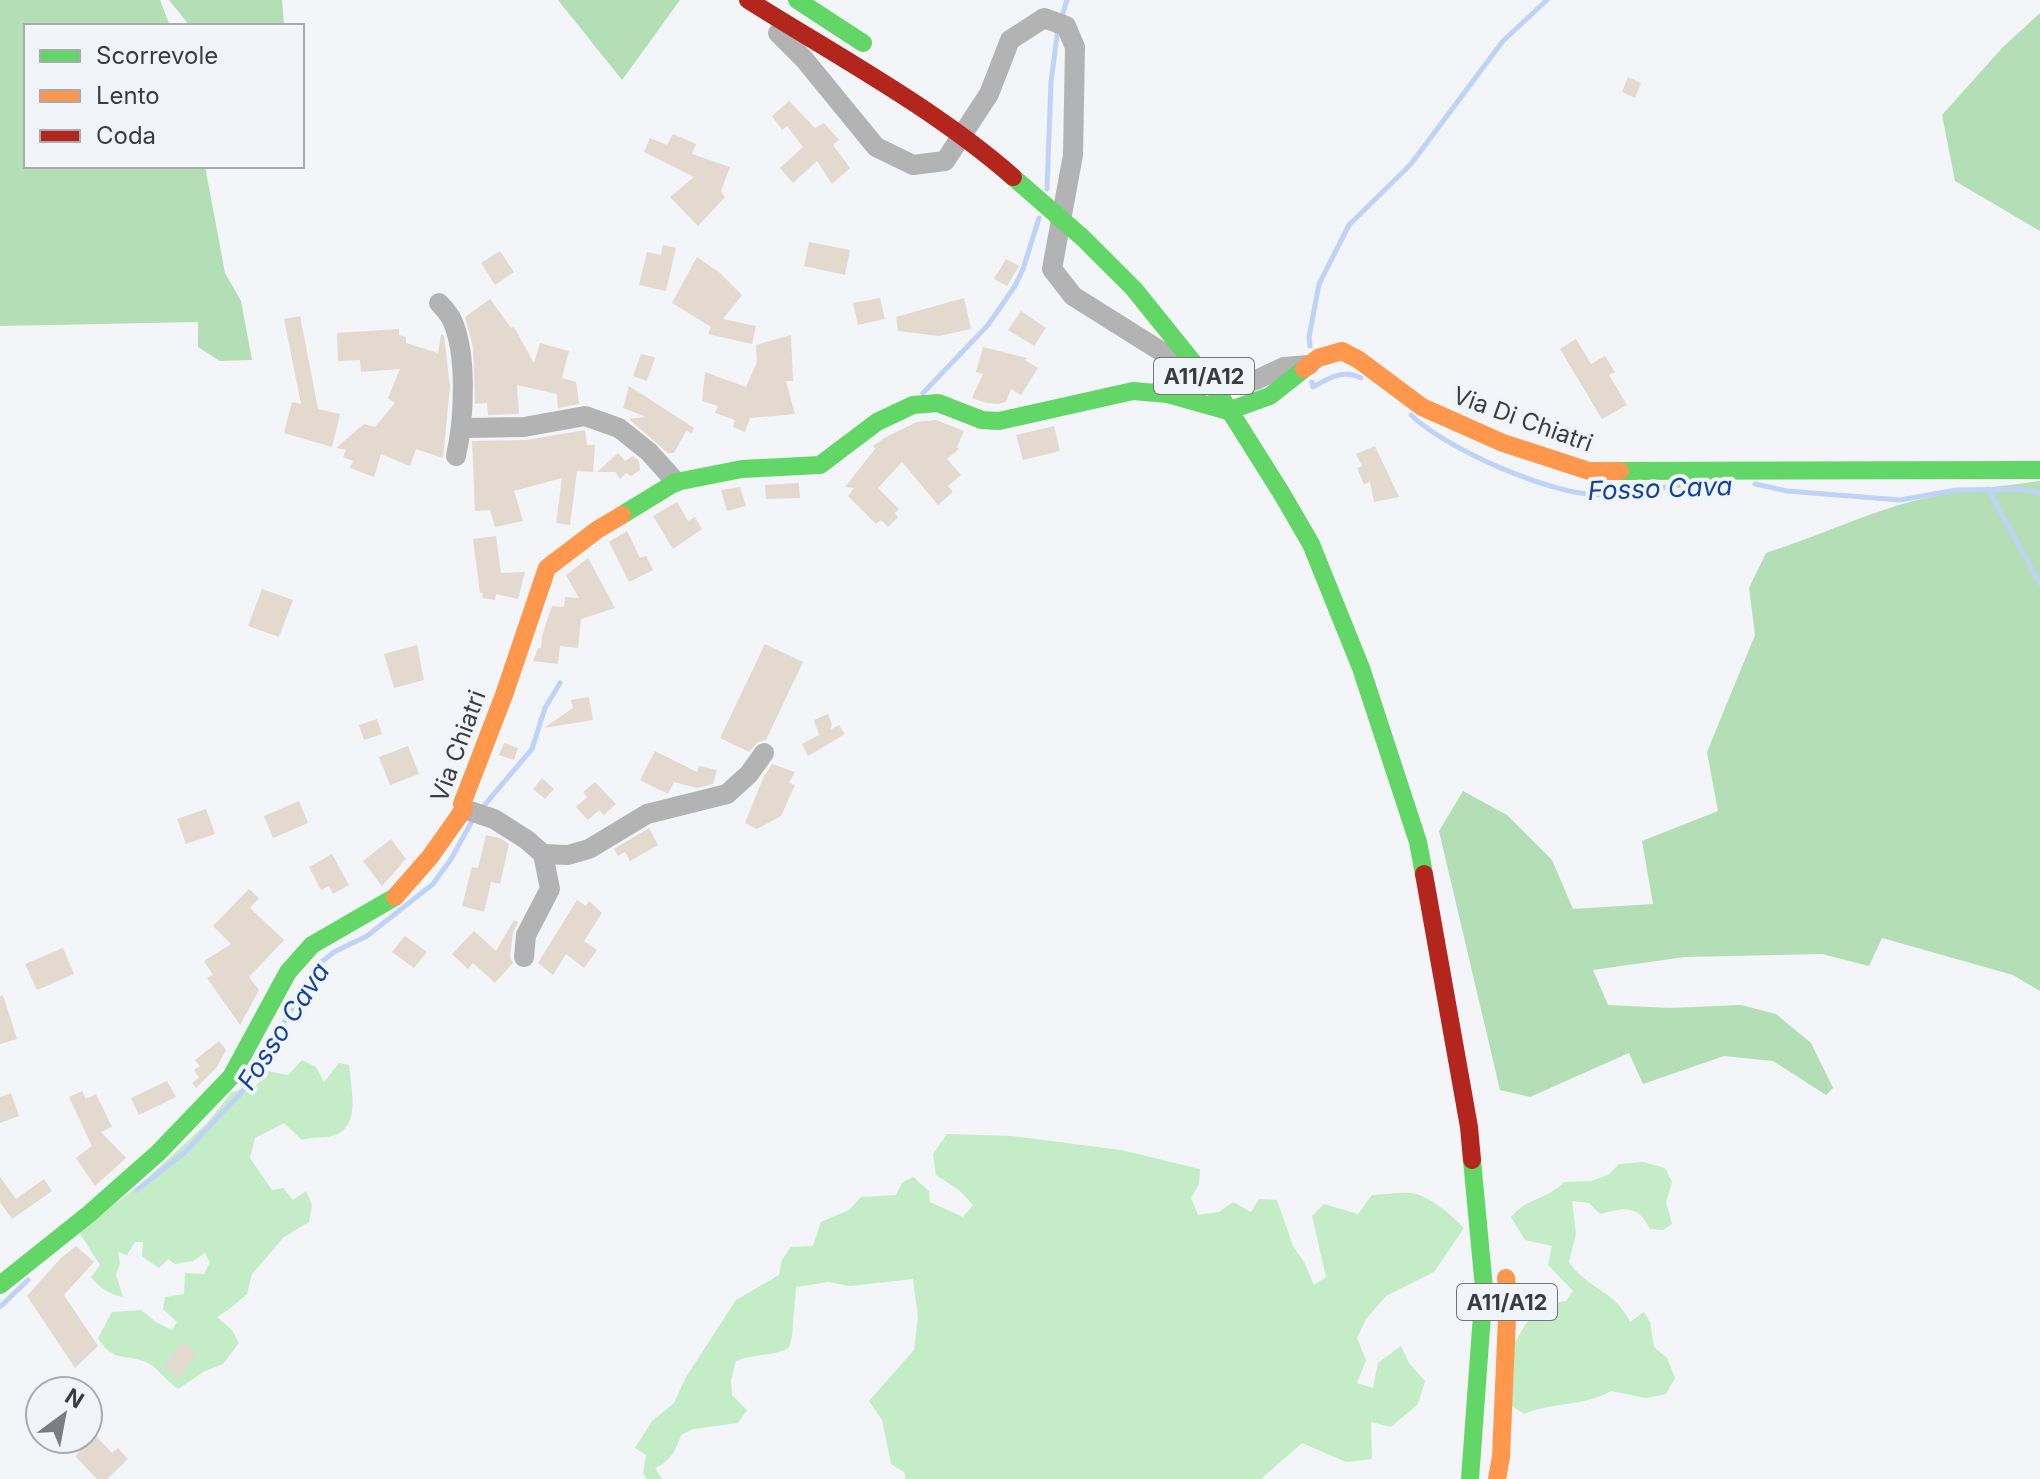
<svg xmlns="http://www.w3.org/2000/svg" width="2040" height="1479" viewBox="0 0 2040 1479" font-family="Inter,sans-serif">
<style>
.green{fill:#c4ecc6}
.forest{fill:#b4deb6}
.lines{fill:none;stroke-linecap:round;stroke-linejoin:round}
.stream{stroke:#bed3f7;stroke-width:5}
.building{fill:#e4d9cf}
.street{stroke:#b2b3b2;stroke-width:20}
.fast{stroke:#63d668;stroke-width:18}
.slow{stroke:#ff974d;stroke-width:18}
.jam{stroke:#b3261e;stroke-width:18}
.labels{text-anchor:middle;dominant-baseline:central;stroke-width:8;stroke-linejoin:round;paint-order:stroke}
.shield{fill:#f1f5fa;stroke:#727477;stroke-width:2}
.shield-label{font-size:22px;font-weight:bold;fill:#3c3d3f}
.street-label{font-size:24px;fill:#3c3d3f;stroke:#f1f5fa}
.water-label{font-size:26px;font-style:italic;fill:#13439f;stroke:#f1f5fa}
</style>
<rect width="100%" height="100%" fill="#f3f5f8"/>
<g class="green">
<path d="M302,1060l14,7 8,15 15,-19 10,2c2,25 14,67 -22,72 -9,1 -15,0 -25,3l-18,-17 -29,15 -5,20 22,32 11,-2 10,12 13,-9 6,14 -3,17 -25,15 -32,37 -5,20 -19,16 -11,7 15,13 7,13 -16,21 -18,7 -27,18c-11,-7 -21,-22 -30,-26 -23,-10 -35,0 -50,-25l14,-26 29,-2 15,12 16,8 5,-8 -14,-13 2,-12 19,-3 1,-21 19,1 6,-12 -5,-9 -12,8 -18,3 -7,-5 -9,9 -17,-12 1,-14h-8l-8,13 -9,-3 2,11 -4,12 7,22c-15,-3 -23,-9 -32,-20l9,-12 -21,-33 63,-49 65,-60 24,-30 10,-4 11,1 9,-10 1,-10 26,5z"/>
<path d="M947,1134l65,2 109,14 79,19 -1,15 -8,14 7,17 21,-3 14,-10 18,10 8,-13 18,1 16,46 11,16 10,23 12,-8 -14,-61 12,-12 34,10 14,-19c13,0 27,-3 39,-2 16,1 42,23 53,35l-30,44 -48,24 -20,23 -9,19 9,22 -9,23 16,5 5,-25 23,-17 8,17 16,18 -7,23 -27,23 -20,-5 1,37 -26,3 -44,-19 -41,36h-356v-6l-14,-9 -9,-44 -13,-19 45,-51 4,-33 -5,-38 -63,7 -22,-4 -32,5 -4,49 -3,12c-18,9 -35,5 -53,13l-5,19 1,15 15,15 -9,13 -45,6 -12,6c-5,15 -10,26 -26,33l7,11h-15l-4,-6 3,-18 -11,-7 17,-27 22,-18 12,-26 50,-77 43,-25 3,-15 9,-13 22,-1 8,-24 28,-12 12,-13 35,-2 6,-12 11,-6 16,14 1,11 33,15 10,-12 -14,-15 -23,-15 -3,-21z"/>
<path d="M1643,1162l22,6 7,14 -6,20 6,22 -9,6 -13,-1c-13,-26 -26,-21 -50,-15l-11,-11 -17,-2 4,33 -7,28c19,28 45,27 61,60l14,-10 6,10 4,25 13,11 8,20 -9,16 -20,4 -35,-7c-25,15 -60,11 -87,23l-15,-10 4,-58 12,-21 19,-21 22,-3 7,-10 -25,-26 4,-19 -27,-6 -14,-23c18,-21 33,-15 53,-35l27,-1 17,-6 11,-11z"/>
</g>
<g class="forest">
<polygon points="0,0 160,0 170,26 26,26 26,166 205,166 225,273 241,301 252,360 220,361 198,347 198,322 0,326"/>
<polygon points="169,0 282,0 284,25 190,26"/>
<polygon points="558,0 680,0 622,80"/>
<polygon points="2040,13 2040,231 1955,181 1942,115 2002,48"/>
<path d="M2040,481v510l-27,-16 -131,-37 -13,28 -47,-12 -137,3 -92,13 15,35 61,3 72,-3 35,9 35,29 22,45 -7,7 -53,-34 -49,-5 -81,28 -14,-31 -99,44 -30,-7 -61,-259 24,-40 44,24 45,45 21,49 80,-5 -11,-63 76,-30 -11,-59 48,-117 -6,-47 17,-35c57,-18 111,-46 170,-57 34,-7 69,-10 104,-15z"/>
</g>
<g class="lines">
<g class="stream">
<polyline points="1062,16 1067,0"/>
<polyline points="1047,189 1051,82 1058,28"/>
<polyline points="1310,346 1309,337 1319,284 1349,225 1411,164 1503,41 1547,0"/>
<path d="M1312,382l1,5c16,-9 30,-18 48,-9"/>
<polyline points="923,393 988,325 1015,286 1023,269 1039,218"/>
<path d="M1411,415c35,34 138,79 188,80 28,0 58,-8 87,-10"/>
<polyline points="1755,484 1787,491 1900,500 1957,490 2021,489 2040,493"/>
<polyline points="1988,489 2040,584"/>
<polyline points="482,808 532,749 545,708 560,683"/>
<polyline points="137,1190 185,1152 242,1092 319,964 334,952 367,936 433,884 451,859 471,823"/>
<polyline points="0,1307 28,1280"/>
</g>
</g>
<g class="building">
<polygon points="1628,77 1641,83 1635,98 1622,92"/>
<polygon points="789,101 815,128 824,123 839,140 833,145 850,168 832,184 817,161 793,183 780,168 803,147 787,126 782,130 772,116"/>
<polygon points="673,134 696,144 692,154 730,167 721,191 725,197 698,226 670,197 694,177 644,152 650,138 667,145"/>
<polygon points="809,242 850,250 845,275 804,266"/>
<polygon points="663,245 676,248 666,291 639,285 647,252 661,255"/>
<polygon points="500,251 514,272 495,285 481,263"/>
<polygon points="697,257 720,273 742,295 723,319 756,326 752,344 708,334 711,327 672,303"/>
<polygon points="1006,259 1019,266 1007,286 994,279"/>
<polygon points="880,298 885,319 858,325 853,303"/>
<polygon points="964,298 971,329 939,336 898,331 896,317"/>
<polygon points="490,299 511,328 514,327 534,363 540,343 569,351 562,378 576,382 579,404 558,408 557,394 517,385 519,414 488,415 487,403 475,404 473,347 465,317"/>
<polygon points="1021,311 1046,328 1034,346 1008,330"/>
<polygon points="300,316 318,409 340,414 332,447 284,433 292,402 301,404 284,319"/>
<polygon points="399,329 399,335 406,337 406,343 438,353 441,334 444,336 450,386 443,458 416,449 410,466 381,454 374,477 350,468 353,461 343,457 346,450 336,448 364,424 375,427 395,403 388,398 400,369 361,372 360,360 338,361 337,333"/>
<polygon points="791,335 793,381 786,381 795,414 750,418 745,432 733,427 735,420 715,413 718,406 702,401 705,372 746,387 757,362 756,345"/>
<polygon points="1576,339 1591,364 1605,356 1615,372 1609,375 1627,405 1602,419 1560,349"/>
<polygon points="983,347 1027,358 1025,360 1038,368 1021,395 1011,389 1006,402 998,404 986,403 972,398 983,374 976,372"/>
<polygon points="641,354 655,357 647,381 633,376"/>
<polygon points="629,386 694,428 692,433 686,431 674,453 668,453 629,419 646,417 623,408"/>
<polygon points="936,420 964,431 957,447 959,449 947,459 961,475 948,486 953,492 938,505 902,462 878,488 899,509 895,513 898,517 888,527 881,520 876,524 848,496 854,488 845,487 875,449 873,446 886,437 917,422"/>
<polygon points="1054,426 1060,451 1023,460 1016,435"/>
<polygon points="585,430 587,445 595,445 593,472 577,471 570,525 556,523 562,478 514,491 523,521 495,527 490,510 475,511 472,441 526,440"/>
<polygon points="1375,446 1399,497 1374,502 1370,482 1364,484 1357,468 1362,466 1356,454"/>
<polygon points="618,453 625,461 633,456 639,461 640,470 631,476 626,473 620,479 615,472 597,472"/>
<polygon points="799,483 800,498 766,499 765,485"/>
<polygon points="740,487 746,506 727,511 721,490"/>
<polygon points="677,502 688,521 695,517 702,529 673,549 653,516"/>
<polygon points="627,531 640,558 646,556 653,570 629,582 609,542"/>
<polygon points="496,536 501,573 525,572 518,599 496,594 495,600 482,598 483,593 480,593 473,539"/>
<polygon points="588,558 615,608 581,619 578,648 560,646 558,664 533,661 538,648 541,648 542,636 552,606 564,607 565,597 579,598 566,575"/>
<polygon points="262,589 293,600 279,637 248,626"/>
<polygon points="765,644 803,662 766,740 758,742 749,752 720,738"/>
<polygon points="417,645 424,680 394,688 384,654"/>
<polygon points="589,697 593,720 544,728 573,708 571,700"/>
<polygon points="828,714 832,725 830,730 839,725 845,734 808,756 802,744 819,735 814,720"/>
<polygon points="377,719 382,734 364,740 359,725"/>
<polygon points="504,743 518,748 514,760 499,755"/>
<polygon points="408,746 419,774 390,785 379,757"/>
<polygon points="655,751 697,772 699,766 717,770 713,784 697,788 674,782 668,794 640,780"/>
<polygon points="772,764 795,772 789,783 795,785 781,816 757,829 745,823 764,776"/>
<polygon points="542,778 554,789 545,799 533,789"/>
<polygon points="595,782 616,804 604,815 599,810 588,820 576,807 587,797 583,792"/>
<polygon points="299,801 308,823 273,838 264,816"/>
<polygon points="206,809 215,834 186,844 177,819"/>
<polygon points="649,828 658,845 630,861 625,852 618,856 614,849"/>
<polygon points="486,835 500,838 509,844 500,884 491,882 484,912 462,906 472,867 478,868"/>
<polygon points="391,839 406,859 382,886 363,861"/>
<polygon points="332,854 349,885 333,894 329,886 321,890 309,867"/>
<polygon points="249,889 259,898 250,908 284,940 249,977 259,990 240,1025 207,978 213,975 204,961 231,944 213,926"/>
<polygon points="577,900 586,906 589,901 602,913 584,941 597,950 584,968 566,954 553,975 538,963"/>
<polygon points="514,920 518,922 513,933 510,957 513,963 495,983 473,963 468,969 452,954 474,931 496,951"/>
<polygon points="405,936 427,952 414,968 392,952"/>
<polygon points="63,948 74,974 37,990 25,964"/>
<polygon points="3,995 17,1039 0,1044 0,996"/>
<polygon points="219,1041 226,1050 217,1067 196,1088 192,1083 199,1077 194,1070 200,1066 195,1060"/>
<polygon points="167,1081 176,1097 139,1115 131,1098"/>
<polygon points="82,1091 86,1099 96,1094 112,1127 101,1132 126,1158 95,1186 76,1158 92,1146 69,1097"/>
<polygon points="11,1093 19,1116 0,1123 0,1097"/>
<polygon points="0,1177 16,1199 44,1179 52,1191 12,1219 0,1202"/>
<polygon points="76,1246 94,1262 64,1295 98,1346 75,1368 27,1296 61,1258"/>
<polygon points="183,1342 197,1355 178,1378 164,1366"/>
<polygon points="96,1436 112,1453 118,1448 128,1459 107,1479 97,1479 75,1456"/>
</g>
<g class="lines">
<g class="street">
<polyline points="778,33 804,59 876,147 913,165 945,161 989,94 1010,40 1044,18 1066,26 1075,47 1073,155 1052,269 1073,296 1194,372 1225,386 1256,380 1284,367 1309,365"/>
<path d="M439,303c4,4 9,10 12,15 17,34 13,102 5,138"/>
<polyline points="462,428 524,427 585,416 619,428 649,452 676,482"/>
<polyline points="464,809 494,819 527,840 543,854 568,855 589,849 647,814 727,794 749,774 764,753"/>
<polyline points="524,957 526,935 550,889 543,854"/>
</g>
<g class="fast">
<polyline points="797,0 863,43"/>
<polyline points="1013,177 1083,238 1134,289 1221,397 1282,494 1311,544 1361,668 1418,842 1424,874"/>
<polyline points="1620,471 2040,470"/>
<polyline points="622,515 676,482 742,469 820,465 877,422 913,405 938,403 982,420 999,421 1133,391 1168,394 1228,411 1270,396 1304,369"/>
<polyline points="0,1285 89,1214 158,1153 231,1077 288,972 312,945 395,897"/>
<polyline points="1470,1479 1484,1288 1472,1160"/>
</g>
<g class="slow">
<polyline points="1304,369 1318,358 1342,351 1359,360 1422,407 1503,443 1589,471 1620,471"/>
<polyline points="395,897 430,857 464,809 462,804 504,695 547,568 597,530 622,515"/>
<polyline points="1497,1479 1501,1457 1508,1294 1506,1278"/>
</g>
<g class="jam">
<path d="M748,0c89,56 186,108 265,177"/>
<polyline points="1424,874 1469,1127 1472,1160"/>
</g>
</g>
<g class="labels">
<g class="shield">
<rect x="1154" y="358" width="100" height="36" rx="6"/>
<rect x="1457" y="1284" width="100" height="36" rx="6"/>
</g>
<g class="shield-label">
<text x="1204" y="376">A11/A12</text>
<text x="1507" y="1302">A11/A12</text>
</g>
<g class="street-label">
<text transform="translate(1523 419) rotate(20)">Via Di Chiatri</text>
<text transform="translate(458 746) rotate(-70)">Via Chiatri</text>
</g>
<g class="water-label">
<text transform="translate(1660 488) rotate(-2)">Fosso Cava</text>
<text transform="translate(283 1026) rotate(-57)">Fosso Cava</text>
</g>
</g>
<rect x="24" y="24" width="280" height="144" fill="#f1f5fa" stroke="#a9abaf" stroke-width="2"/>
<rect x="40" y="50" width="40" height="12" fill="#63d668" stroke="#a9abaf" stroke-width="2"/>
<text x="96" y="64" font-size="24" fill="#3c3d3f">Scorrevole</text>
<rect x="40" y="90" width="40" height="12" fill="#ff974d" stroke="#a9abaf" stroke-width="2"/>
<text x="96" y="104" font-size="24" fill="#3c3d3f">Lento</text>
<rect x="40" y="130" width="40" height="12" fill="#b3261e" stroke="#a9abaf" stroke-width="2"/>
<text x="96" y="144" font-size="24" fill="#3c3d3f">Coda</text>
<g transform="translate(64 1415) rotate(32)"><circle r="38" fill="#f1f5fa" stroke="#a9abaf" stroke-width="2"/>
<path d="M0-6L14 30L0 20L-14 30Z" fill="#7c7d80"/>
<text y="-12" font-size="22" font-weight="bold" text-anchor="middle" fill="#3c3d3f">N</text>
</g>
</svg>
